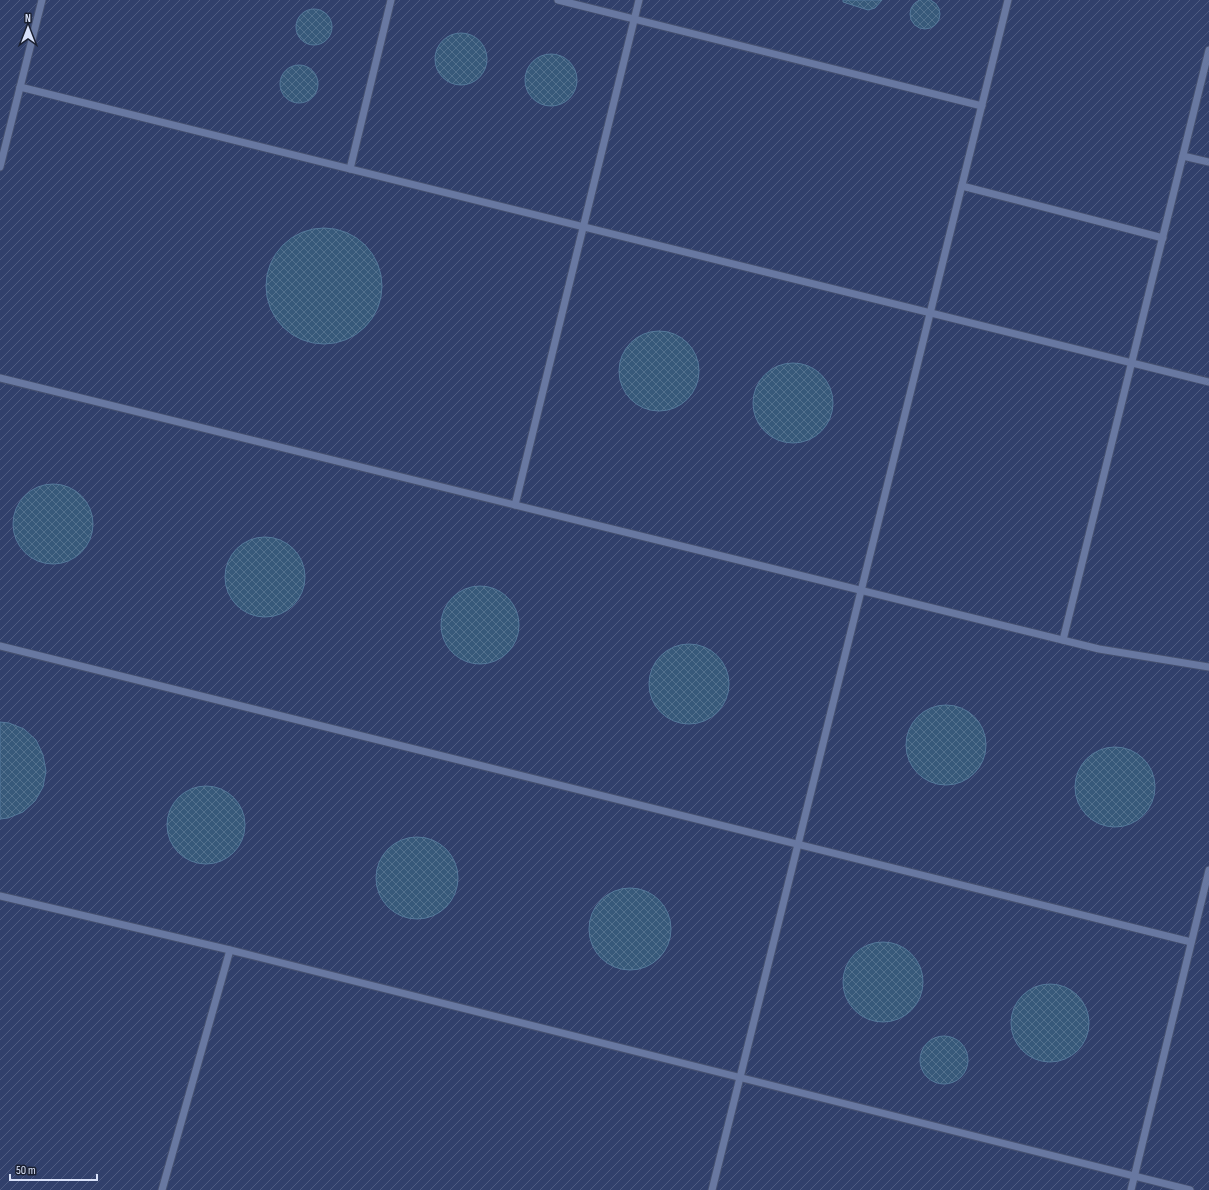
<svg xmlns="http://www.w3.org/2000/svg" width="1209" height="1190" viewBox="0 0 1209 1190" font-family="'Sofia Sans Condensed',sans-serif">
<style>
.industrial{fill:url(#industrial-furrows)}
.building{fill:url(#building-cross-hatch);stroke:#55799b}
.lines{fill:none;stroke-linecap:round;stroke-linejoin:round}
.lane-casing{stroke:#465170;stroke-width:9}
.lane{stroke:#6878a1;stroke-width:7}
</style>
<defs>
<pattern id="industrial-furrows" width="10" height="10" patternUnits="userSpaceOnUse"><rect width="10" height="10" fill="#31406b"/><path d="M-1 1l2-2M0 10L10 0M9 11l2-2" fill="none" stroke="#4e5b81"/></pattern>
<pattern id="building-cross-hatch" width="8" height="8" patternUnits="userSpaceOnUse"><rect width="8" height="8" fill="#37597a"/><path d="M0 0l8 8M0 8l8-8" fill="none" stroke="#53718e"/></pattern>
</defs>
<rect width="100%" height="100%" fill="#2a375c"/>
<rect class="industrial" x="0" y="0" width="1209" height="1190"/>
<g class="building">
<circle cx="925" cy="14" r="15"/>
<polygon points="843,0 882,0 875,8 868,10 843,2"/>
<circle cx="314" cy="27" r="18"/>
<circle cx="461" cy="59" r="26"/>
<circle cx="551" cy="80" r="26"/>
<circle cx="299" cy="84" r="19"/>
<circle cx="324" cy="286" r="58"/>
<circle cx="659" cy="371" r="40"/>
<circle cx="793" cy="403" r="40"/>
<circle cx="53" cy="524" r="40"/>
<circle cx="265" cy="577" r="40"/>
<circle cx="480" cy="625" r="39"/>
<circle cx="689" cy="684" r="40"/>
<circle cx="946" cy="745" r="40"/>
<polygon points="0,722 9,723 24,729 36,740 43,755 46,771 43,787 35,801 23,812 8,818 0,819"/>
<circle cx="1115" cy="787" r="40"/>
<circle cx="206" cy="825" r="39"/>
<circle cx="417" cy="878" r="41"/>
<circle cx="630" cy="929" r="41"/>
<circle cx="883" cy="982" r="40"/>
<circle cx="1050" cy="1023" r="39"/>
<circle cx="944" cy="1060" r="24"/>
</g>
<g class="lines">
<defs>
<g id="lane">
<polyline points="558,0 982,106"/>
<polyline points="20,87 1209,382"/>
<polyline points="1183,156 1209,162"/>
<polyline points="0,167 42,0"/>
<polyline points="350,169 391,0"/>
<polyline points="962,186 1163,238"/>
<polyline points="0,378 1099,649 1209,667"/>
<polyline points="515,505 639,0"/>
<polyline points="1063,640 1209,50"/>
<polyline points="0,646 1191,942"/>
<polyline points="0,896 230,950 1190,1190"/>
<polyline points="162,1190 230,950"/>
<polyline points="712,1190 1008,0"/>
<polyline points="1131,1190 1209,870"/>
</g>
</defs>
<use href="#lane" class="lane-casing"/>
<use href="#lane" class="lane"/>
</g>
<g transform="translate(28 28)" stroke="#1a2031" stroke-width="3" paint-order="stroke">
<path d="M0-3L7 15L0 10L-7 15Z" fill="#d8e1f9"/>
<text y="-6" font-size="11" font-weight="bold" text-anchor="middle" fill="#d8e1f9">N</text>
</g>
<path d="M10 1174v6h87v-6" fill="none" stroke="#d8e1f9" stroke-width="2"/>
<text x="16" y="1174" font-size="12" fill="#d8e1f9" stroke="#1a2031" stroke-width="3" paint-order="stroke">50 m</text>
</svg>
